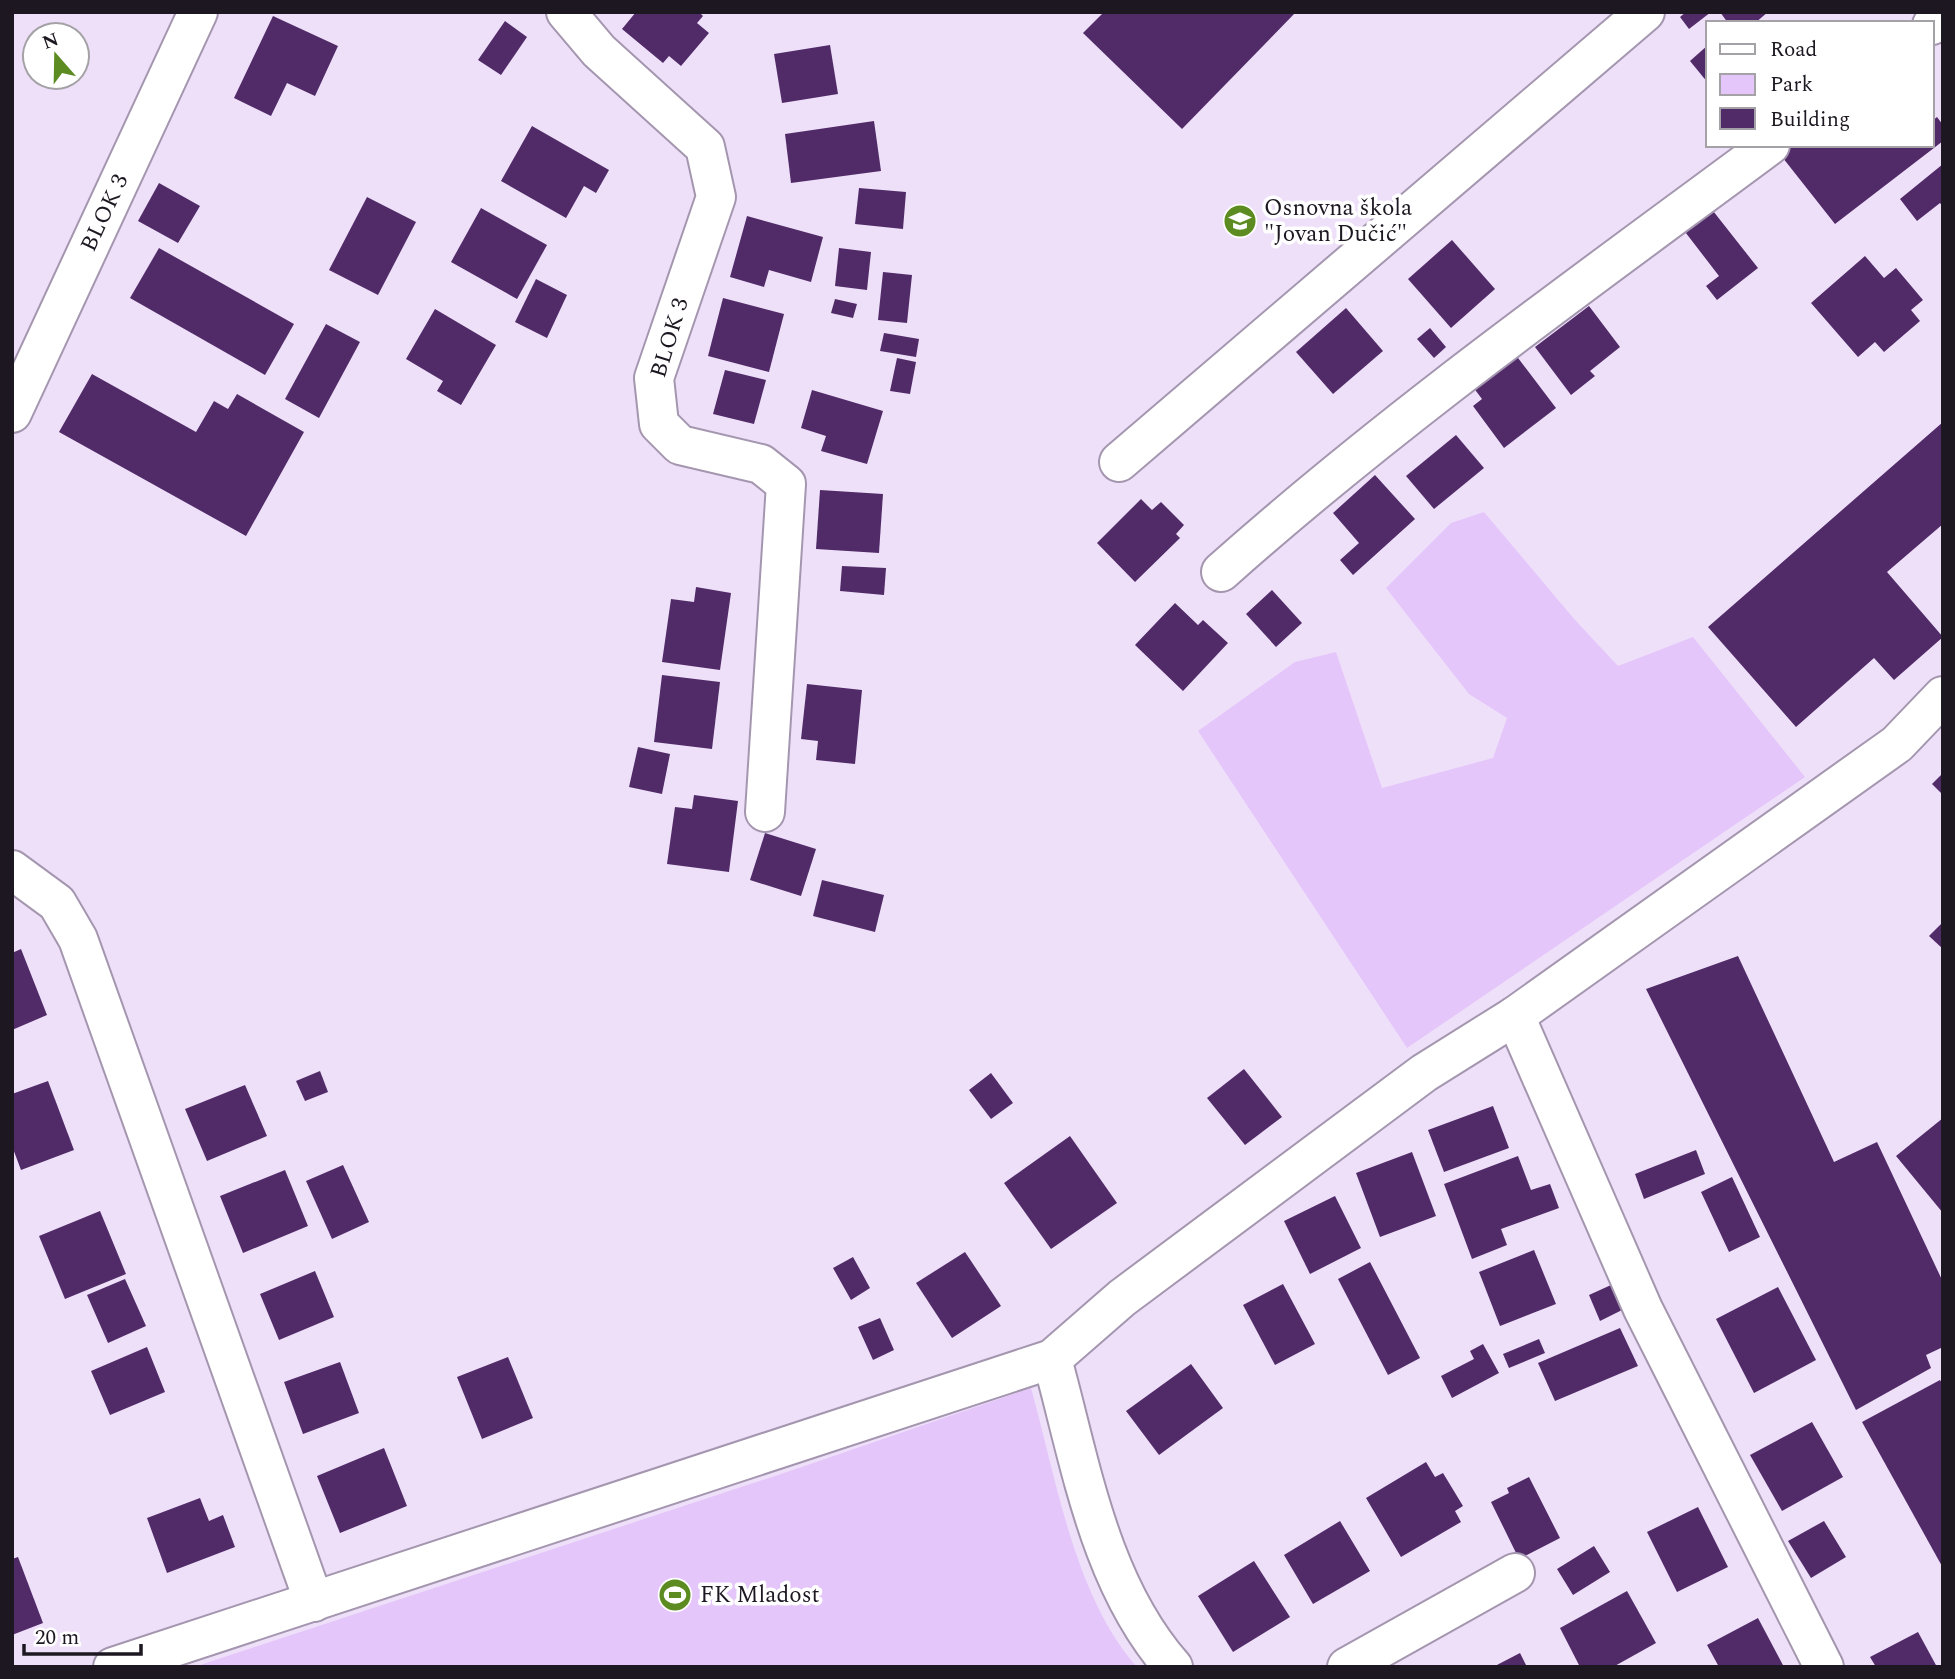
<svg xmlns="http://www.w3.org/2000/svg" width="1955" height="1679" viewBox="0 0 1955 1679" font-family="Spectral,serif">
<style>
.green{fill:#e5c6fa}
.building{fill:#512b68}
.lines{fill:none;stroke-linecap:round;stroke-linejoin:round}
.minor-casing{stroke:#a496af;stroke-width:42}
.minor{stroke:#fff;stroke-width:38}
.labels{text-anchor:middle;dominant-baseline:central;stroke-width:7;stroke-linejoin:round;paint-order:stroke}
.poi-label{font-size:23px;fill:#1c1720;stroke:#fff;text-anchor:start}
.street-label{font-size:23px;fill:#1c1720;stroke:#fff}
</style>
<rect width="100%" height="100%" fill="#efe0fa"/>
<g class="green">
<polygon points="1484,512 1575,620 1618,666 1693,637 1805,777 1407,1048 1198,731 1295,662 1336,652 1382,788 1493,758 1507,718 1469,694 1386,588 1451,523"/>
<path d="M1031,1388c25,89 43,208 106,279h-943l593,-195z"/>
</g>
<g class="building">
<polygon points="636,12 699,12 703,16 697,23 709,33 681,66 669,56 663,63 622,29"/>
<polygon points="1104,12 1296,12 1182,129 1083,33"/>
<polygon points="1686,12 1711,12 1689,29 1680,17"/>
<polygon points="1720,12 1768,12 1755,23 1728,23"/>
<polygon points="273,16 338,46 315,96 287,83 271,116 234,98"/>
<polygon points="505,21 527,37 501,75 478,60"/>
<polygon points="830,45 838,94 782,103 774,54"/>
<polygon points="1708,45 1708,83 1690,61"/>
<polygon points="1937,117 1943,125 1943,141 1835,224 1779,153 1789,145 1932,145 1932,121"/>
<polygon points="874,121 881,171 791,183 785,134"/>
<polygon points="532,126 609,170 596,193 584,186 566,218 501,181"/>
<polygon points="1943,164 1943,207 1940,203 1917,221 1900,199"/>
<polygon points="159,183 200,206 178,243 138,221"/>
<polygon points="859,188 906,192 903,229 855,224"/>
<polygon points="367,197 416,222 378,295 329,270"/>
<polygon points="1706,202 1758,268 1717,300 1706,286 1719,276 1679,224"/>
<polygon points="481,208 547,245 517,299 451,262"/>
<polygon points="747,216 823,237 811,282 769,270 764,287 730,277"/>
<polygon points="1452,240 1495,289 1451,328 1408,279"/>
<polygon points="159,248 294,324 265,375 130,298"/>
<polygon points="839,248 871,252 867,290 835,286"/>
<polygon points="1865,256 1884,278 1896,268 1923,300 1911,310 1920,321 1884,352 1875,342 1858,357 1811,303"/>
<polygon points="883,272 912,275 907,323 878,320"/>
<polygon points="536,279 567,295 547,338 515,322"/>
<polygon points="723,298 784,314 769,372 708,356"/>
<polygon points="835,299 857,304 853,318 831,313"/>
<polygon points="1589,306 1620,347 1590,371 1595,376 1571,395 1535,347"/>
<polygon points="1346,308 1383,351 1333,394 1296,352"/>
<polygon points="435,309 496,345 461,405 437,391 443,381 406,359"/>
<polygon points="326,324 360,342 319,418 285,399"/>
<polygon points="1430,328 1446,347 1434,358 1417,339"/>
<polygon points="884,333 919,339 916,357 880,351"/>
<polygon points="1515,354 1556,408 1504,448 1473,406 1482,399 1473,387"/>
<polygon points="897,358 916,362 910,394 890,391"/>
<polygon points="725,370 766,380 754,424 713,414"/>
<polygon points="92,374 196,432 214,401 228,409 237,394 304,432 246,536 59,432"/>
<polygon points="812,390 883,411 867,464 821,451 826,436 801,428"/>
<polygon points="1943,422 1943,524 1887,572 1943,637 1894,680 1874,658 1796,727 1708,627"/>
<polygon points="1456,435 1484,468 1434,509 1406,476"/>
<polygon points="1375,475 1415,519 1353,575 1340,560 1359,543 1333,513"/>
<polygon points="820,490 883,494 879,553 816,549"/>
<polygon points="1141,499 1152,510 1161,502 1184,525 1176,534 1180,538 1135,582 1097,543"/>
<polygon points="842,566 886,568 884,595 840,591"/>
<polygon points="696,587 731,593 720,670 662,662 671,599 694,602"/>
<polygon points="1272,590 1302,623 1276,647 1246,614"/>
<polygon points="1175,603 1198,625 1203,620 1228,643 1183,691 1135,645"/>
<polygon points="662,675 720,682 712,749 654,742"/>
<polygon points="807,684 862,690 855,764 816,760 818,741 801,739"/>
<polygon points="638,747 670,754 662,794 629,787"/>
<polygon points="1943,773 1943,795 1932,784"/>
<polygon points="694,795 738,801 729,872 667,864 675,807 692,809"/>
<polygon points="765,833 816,849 801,896 750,880"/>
<polygon points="822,880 884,895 875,932 813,916"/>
<polygon points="1943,922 1943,949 1929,936"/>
<polygon points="21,949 47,1015 12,1030 12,953"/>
<polygon points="1738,956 1834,1162 1877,1142 1943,1282 1943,1347 1926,1355 1931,1368 1856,1410 1646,989"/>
<polygon points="1244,1069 1282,1117 1245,1145 1207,1098"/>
<polygon points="320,1071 328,1092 305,1101 296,1081"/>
<polygon points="991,1073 1013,1103 991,1119 969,1090"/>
<polygon points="48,1081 74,1150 21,1170 12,1146 12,1094"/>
<polygon points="245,1085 267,1136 207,1161 185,1109"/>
<polygon points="1493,1106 1509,1148 1444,1172 1428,1130"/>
<polygon points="1943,1118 1943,1213 1896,1156"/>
<polygon points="1070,1136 1117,1203 1051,1249 1004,1183"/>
<polygon points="1696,1150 1705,1174 1644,1199 1635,1174"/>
<polygon points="1412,1152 1436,1216 1380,1237 1356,1173"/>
<polygon points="1518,1156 1531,1190 1550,1184 1559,1208 1501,1229 1507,1245 1472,1259 1444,1184"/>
<polygon points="343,1165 369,1222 332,1239 306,1181"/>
<polygon points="285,1170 308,1226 243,1253 220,1196"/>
<polygon points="1732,1177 1760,1237 1729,1252 1701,1192"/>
<polygon points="1335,1196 1361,1248 1310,1274 1284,1221"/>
<polygon points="100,1211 126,1274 65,1299 39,1236"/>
<polygon points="1534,1250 1556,1304 1500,1326 1479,1272"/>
<polygon points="965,1252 1001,1306 952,1338 916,1283"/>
<polygon points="853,1257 870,1288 851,1300 833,1268"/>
<polygon points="1370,1262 1420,1358 1388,1375 1338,1279"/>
<polygon points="315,1271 334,1317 279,1340 260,1294"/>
<polygon points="125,1279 146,1326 108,1343 87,1295"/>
<polygon points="1283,1284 1315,1344 1275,1365 1243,1305"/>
<polygon points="1611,1285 1622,1310 1600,1321 1589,1295"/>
<polygon points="1778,1287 1816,1360 1754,1393 1716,1319"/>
<polygon points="880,1318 894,1350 873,1360 858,1327"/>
<polygon points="1620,1328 1638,1366 1555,1401 1538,1363"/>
<polygon points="1539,1339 1545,1353 1509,1368 1503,1354"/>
<polygon points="1483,1344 1499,1373 1452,1398 1441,1376 1474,1359 1470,1351"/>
<polygon points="147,1347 165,1392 110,1415 91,1371"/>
<polygon points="508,1357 533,1418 482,1439 457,1377"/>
<polygon points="340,1362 359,1413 303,1434 284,1382"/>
<polygon points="1191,1364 1223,1408 1159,1455 1126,1411"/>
<polygon points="1940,1380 1943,1385 1943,1568 1862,1422"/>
<polygon points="1812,1422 1843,1477 1782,1511 1750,1455"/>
<polygon points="384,1448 407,1506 340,1533 317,1476"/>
<polygon points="1426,1462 1435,1477 1443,1473 1463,1506 1455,1511 1461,1522 1401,1557 1366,1498"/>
<polygon points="1529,1477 1560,1538 1519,1559 1491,1502 1509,1493 1507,1488"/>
<polygon points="200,1498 209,1521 223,1515 235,1547 167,1573 147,1518"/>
<polygon points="1698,1507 1728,1567 1677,1592 1647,1532"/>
<polygon points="1340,1521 1370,1571 1313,1604 1284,1555"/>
<polygon points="1824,1521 1846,1557 1811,1578 1788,1541"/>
<polygon points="1594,1546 1610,1572 1573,1595 1557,1569"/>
<polygon points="18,1557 43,1623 12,1635 12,1559"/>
<polygon points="1254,1561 1290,1617 1233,1652 1198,1596"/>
<polygon points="1627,1591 1656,1643 1613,1667 1580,1667 1560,1628"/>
<polygon points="1758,1618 1784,1667 1719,1667 1707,1645"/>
<polygon points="1918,1632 1937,1667 1876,1667 1870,1657"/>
<polygon points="1520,1653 1527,1667 1493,1667"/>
</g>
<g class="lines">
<defs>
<g id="minor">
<polyline points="566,12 599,51 705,147 716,197 654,378 659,424 680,445 761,464 786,484 765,812"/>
<polyline points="1932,25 1943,17"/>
<polyline points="12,413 198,12"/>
<polyline points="1119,462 1645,12"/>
<path d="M1221,572c173,-154 363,-289 549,-427"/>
<polyline points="12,870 57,903 78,939 314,1602"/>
<polyline points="1515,1016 1643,1309 1824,1667"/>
<path d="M1052,1359c29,105 47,224 121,308"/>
<polyline points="113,1667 1052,1359 1122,1298 1424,1073 1515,1016 1897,744 1943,696"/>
<polyline points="1347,1667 1515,1573"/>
</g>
</defs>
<use href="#minor" class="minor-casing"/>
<use href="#minor" class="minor"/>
</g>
<defs>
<symbol id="school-disc" viewBox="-11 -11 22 22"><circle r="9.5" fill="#5c8c21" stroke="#fff"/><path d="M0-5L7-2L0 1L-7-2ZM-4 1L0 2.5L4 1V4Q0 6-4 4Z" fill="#fff"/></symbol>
<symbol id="stadium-disc" viewBox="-11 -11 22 22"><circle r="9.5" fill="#5c8c21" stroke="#fff"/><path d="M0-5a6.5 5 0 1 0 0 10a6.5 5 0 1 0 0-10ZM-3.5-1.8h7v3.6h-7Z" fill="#fff"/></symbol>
</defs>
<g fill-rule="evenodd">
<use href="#school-disc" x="1221" y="202" width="38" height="38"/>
<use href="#stadium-disc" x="656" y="1576" width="38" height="38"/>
</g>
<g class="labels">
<g class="poi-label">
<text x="1264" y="208">Osnovna škola<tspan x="1264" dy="26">"Jovan Dučić"</tspan></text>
<text x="700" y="1595">FK Mladost</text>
</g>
<g class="street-label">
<text transform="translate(105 213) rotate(-65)">BLOK 3</text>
<text transform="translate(670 338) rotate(-73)">BLOK 3</text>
</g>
</g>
<rect width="1955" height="1679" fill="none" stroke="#1c1720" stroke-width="28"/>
<rect x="1706" y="21" width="228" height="126" fill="#ffffff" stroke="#a4a2a6" stroke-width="2"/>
<rect x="1720" y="44" width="35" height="10" fill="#ffffff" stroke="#a4a2a6" stroke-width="2"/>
<text x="1770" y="56" font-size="21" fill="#1c1720">Road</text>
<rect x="1720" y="74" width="35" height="21" fill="#e5c6fa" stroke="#a4a2a6" stroke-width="2"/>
<text x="1770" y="91" font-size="21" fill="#1c1720">Park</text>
<rect x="1720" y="108" width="35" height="21" fill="#512b68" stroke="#a4a2a6" stroke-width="2"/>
<text x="1770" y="126" font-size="21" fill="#1c1720">Building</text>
<g transform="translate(56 56) rotate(340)"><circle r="33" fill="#ffffff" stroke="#a4a2a6" stroke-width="2"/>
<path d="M0-5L12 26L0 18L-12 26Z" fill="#5c8c21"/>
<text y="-10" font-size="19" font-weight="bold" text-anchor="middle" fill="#1c1720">N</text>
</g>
<path d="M24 1644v10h117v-10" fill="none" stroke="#1c1720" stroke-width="3.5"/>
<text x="35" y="1644" font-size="21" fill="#1c1720" stroke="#ffffff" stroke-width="5" paint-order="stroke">20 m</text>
</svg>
